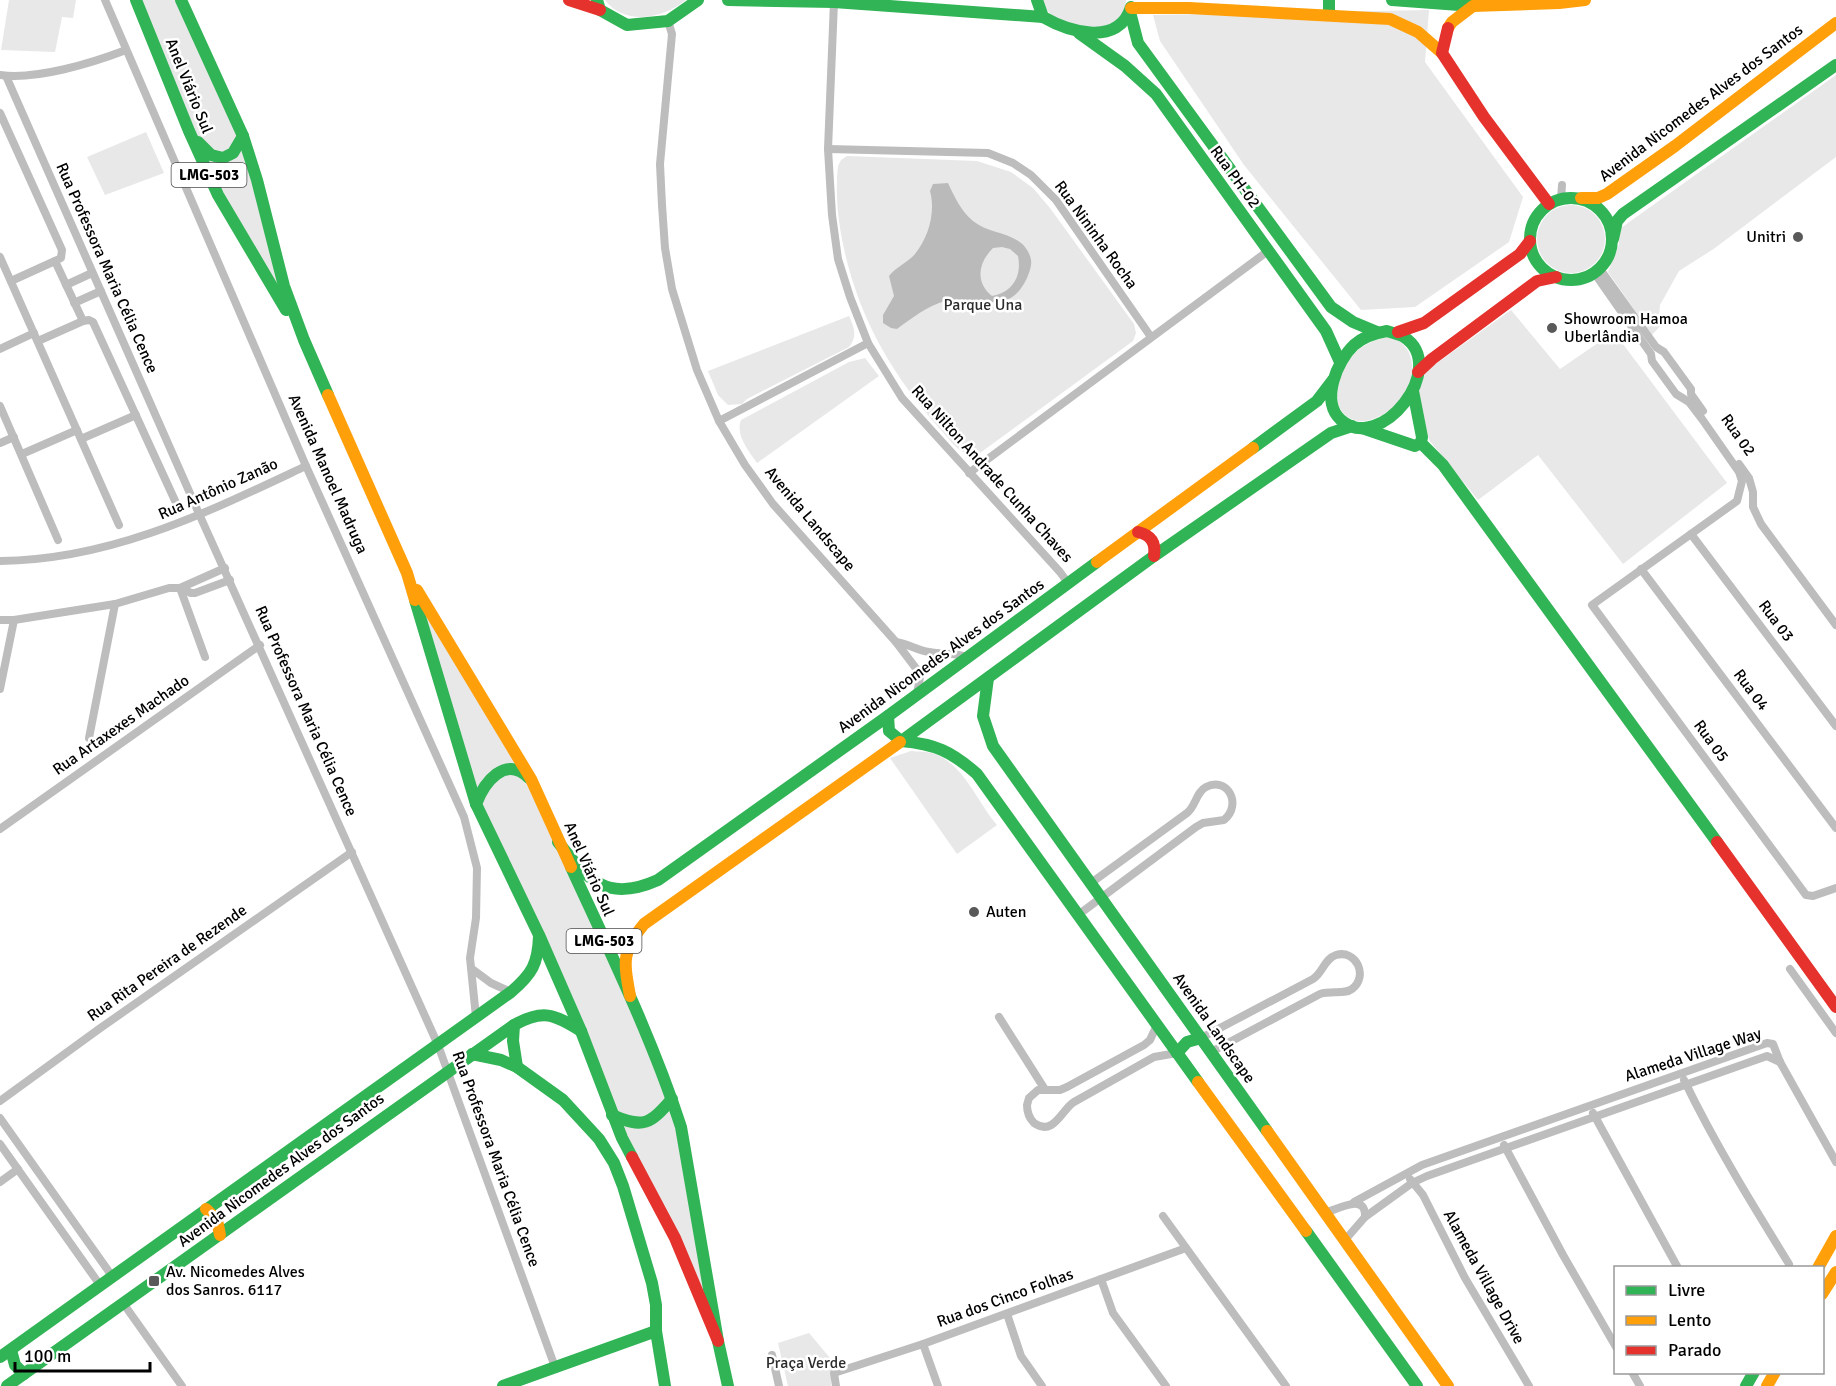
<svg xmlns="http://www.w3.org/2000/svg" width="1836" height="1386" viewBox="0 0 1836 1386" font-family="Signika,sans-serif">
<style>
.green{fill:#e8e8e8}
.water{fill:#bababa;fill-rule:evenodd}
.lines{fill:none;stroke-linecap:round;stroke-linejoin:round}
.street{stroke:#bdbdbd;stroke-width:8}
.fast{stroke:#30b455;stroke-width:12}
.slow{stroke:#ff9f0a;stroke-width:12}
.jam{stroke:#e5322d;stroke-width:12}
.poi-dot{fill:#595959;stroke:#fff;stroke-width:2}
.labels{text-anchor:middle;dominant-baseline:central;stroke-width:5;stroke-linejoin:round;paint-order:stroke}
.shield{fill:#fff;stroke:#4c4c4c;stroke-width:1.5}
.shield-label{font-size:15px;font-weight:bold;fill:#000}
.street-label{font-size:16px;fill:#000;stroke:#fff}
.poi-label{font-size:16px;fill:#000;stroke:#fff;text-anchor:start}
.park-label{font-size:16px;fill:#2c2c2c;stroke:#fff}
</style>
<rect width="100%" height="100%" fill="#fff"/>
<g class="green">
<polygon points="9,0 76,0 73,18 62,17 55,52 1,50"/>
<polygon points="136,0 181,0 243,136 304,340 218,195"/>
<path d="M605,0h81c-22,18 -61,27 -81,0z"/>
<path d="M1042,0h84c-1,41 -75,34 -84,0z"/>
<polygon points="1429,10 1425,62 1523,197 1509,242 1415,307 1361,310 1244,165 1160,41 1153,15"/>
<polygon points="1836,75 1836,157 1715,248 1679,271 1660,305 1659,316 1661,325 1652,335 1608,272 1619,244 1618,230"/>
<polygon points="146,132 164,173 105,195 87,157"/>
<path d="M847,156l130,5 34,11 22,16 17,20 84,116 2,9 -3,8 -153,112c-16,8 -29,-12 -39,-23 -49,-55 -83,-113 -98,-186 -5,-24 -8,-52 -5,-78l3,-6z"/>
<circle cx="1571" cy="239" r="34"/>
<polygon points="1511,310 1560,369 1614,332 1727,483 1623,564 1538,455 1478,500 1429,440 1418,393 1423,373"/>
<path d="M849,316c5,11 9,20 0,31l-102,52 -5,5 -14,1 -10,-10 -10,-24z"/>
<path d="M1387,337c28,4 31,38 18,58 -9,14 -35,31 -51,25 -29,-10 -14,-52 1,-67 9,-9 20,-13 32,-16z"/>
<path d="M865,358l14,18 -122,87c-8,-12 -22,-28 -16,-43l108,-58z"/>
<polygon points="407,573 531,779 672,1099 718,1341 476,804"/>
<path d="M911,751c7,1 16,0 24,3 30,12 42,48 62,71l-40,29 -67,-96z"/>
<path d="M809,1333l32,38c-9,3 -11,6 -10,15h-43l-10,-43z"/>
</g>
<path class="water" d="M948,183c6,13 13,28 25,38 18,15 48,10 57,35 3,7 0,15 -3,22 -19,41 -50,15 -82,23 -18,5 -33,17 -48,28l-6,-1 -8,-5v-8l11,-19 -5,-20c7,-9 18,-13 26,-22 13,-16 21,-41 15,-63l3,-7zM1002,247l8,2 8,7c4,20 -5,36 -26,40 -17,-14 -14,-33 1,-48z"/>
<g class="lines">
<g class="street">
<polyline points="105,0 306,466 464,817 477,868 476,918 470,958 476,1017"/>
<polyline points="834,2 828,149 832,215 838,259 850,297 868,343 902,398 1060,572 1068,583"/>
<polyline points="668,21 672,34 660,164 662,205 665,248 672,289 697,370 719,421 745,465 773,504 896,642 918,671 920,677 917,694"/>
<path d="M0,75c37,5 92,-12 126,-25"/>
<polyline points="6,76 200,516 438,1045 555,1367"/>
<polyline points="0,113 62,250 61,258 55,261 83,321 89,320 93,322 177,505"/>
<polyline points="828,149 988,153 1013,163 1031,175 1056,200 1151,337"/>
<polyline points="1561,199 1562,185"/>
<polyline points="0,257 119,525"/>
<polyline points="1600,269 1656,347 1664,352 1691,389 1691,394 1703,411"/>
<polyline points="1595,274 1651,354 1652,361 1676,394 1689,402 1702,419 1739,472 1742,481 1737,501 1592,605 1806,895 1813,896 1836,888"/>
<polyline points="11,281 55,261"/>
<polyline points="66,285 92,273"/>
<polyline points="74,303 101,291"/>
<polyline points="38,341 83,321"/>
<polyline points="0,349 34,333"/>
<polyline points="0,406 58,540"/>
<polyline points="719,421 868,343"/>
<polyline points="81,439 136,415"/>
<polyline points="0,443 14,437"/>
<polyline points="22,454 77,430"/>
<polyline points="1739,464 1749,478 1753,492 1753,507 1761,524 1836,625"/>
<polyline points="969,473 1268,251"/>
<polyline points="1691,534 1836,726"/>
<path d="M0,561c112,-1 208,-49 306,-95"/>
<polyline points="1641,569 1836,828"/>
<polyline points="180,588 205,657"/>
<polyline points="180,588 225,568"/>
<polyline points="0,620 14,620 115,604 169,588 180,588 191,593 195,593 230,580"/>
<path d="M896,642c12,2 21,8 33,10 13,3 26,0 38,5"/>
<polyline points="0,689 14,620"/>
<polyline points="89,738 115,604"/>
<polyline points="0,829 260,645"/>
<path d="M1078,915l118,-88 7,-4 21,-3c19,-16 3,-44 -18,-33 -10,5 -10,19 -19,26l-96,70"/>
<polyline points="472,969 491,983 511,992"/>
<polyline points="1790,969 1836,1033"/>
<polyline points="999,1017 1044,1088"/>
<path d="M1157,1025l-7,15 -6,5 -77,42 -7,3h-22l-9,8 -2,7c0,7 2,13 7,18 20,14 28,-14 40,-21l80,-45 23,-4"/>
<path d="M1201,1038l112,-59c10,-6 11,-20 23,-24 20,-6 33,21 16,34 -8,6 -21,1 -32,5l-109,58"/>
<path d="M1684,1080c31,64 68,124 105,184"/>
<polyline points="0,1101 99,1029 352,852"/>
<polyline points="1593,1113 1678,1268"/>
<polyline points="0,1118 112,1276"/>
<polyline points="0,1144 100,1285"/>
<polyline points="1504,1145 1563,1255 1616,1347"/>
<polyline points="1410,1179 1423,1195 1465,1278 1529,1386"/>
<polyline points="0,1182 18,1169"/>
<polyline points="1354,1202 1422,1165 1767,1043 1773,1044 1780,1062 1836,1162"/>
<path d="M1325,1213c13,-4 41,-21 40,4l-20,23"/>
<polyline points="1163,1216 1286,1386"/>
<polyline points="1365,1217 1412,1183 1427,1176 1767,1056 1780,1062"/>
<polyline points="1101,1279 1113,1313 1166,1386"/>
<polyline points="123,1303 182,1386"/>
<polyline points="1007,1314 1021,1356 1042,1386"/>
<polyline points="923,1344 938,1386"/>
<polyline points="772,1355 779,1386"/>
<polyline points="1632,1372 1640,1386"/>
<polyline points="836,1386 834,1373 923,1344 1186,1248"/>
</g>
<g class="fast">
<polyline points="136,0 189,131 218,195 286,310"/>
<polyline points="181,0 243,136 257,180 284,286 304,340 328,395"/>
<polyline points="597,0 600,10 627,25 668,21 698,0"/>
<polyline points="728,0 834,2 1043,17"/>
<path d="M1037,0l6,17c26,15 76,30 88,-10"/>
<polyline points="1329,0 1329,15"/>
<polyline points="1392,0 1473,6"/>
<polyline points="1130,12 1138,43 1331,307 1353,322 1377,332"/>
<polyline points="1079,33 1125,66 1156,94 1326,331 1340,362"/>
<polyline points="198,142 211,155 223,158 233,153 243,136"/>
<circle cx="1571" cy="239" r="41"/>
<polyline points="1613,239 1617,221 1623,214 1836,65"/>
<path d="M1387,331c5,2 13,3 17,6 46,30 -24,118 -63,83 -21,-19 -4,-59 13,-75 9,-8 21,-12 33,-14z"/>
<polyline points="1413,391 1422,437 1421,443 1443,465 1717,842"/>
<polyline points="1362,428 1415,446 1421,443"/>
<polyline points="1253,448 1317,401 1333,380"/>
<polyline points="415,600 476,804 539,935 581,1031 622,1138 632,1157"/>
<polyline points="988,678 983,716 993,746 1267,1131"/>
<polyline points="888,716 889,731 901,741"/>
<path d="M901,741c34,3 50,10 76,33l221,308"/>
<polyline points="900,742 1154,556 1331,433 1352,426"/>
<path d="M476,804c8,-21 29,-50 53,-26"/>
<path d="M558,842c30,38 48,61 100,38l230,-164 209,-154"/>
<path d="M571,867c39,85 81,171 110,260l37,214 10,45"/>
<polyline points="514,1025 513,1041 517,1067"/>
<polyline points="1177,1053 1187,1042 1201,1038"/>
<polyline points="472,1054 501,1060 517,1067 563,1100 599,1139 614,1163 623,1186 652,1283 656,1305 656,1331 665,1386"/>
<path d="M612,1115c32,14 38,9 60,-16"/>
<polyline points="1306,1231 1417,1386"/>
<polyline points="11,1350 15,1365 24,1374"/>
<path d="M0,1357l511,-365c21,-18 27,-28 28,-56"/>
<path d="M7,1386l507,-361c29,-16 40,-11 67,6"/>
<polyline points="503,1386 656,1331"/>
<polyline points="1746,1386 1754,1372"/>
</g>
<g class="slow">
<polyline points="1131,8 1189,8 1390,19 1418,32 1442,53"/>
<polyline points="1448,28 1452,22 1473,6 1559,3 1585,0"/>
<polyline points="1581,198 1598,198 1607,194 1675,146 1836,23"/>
<polyline points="328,395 407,573 415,600"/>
<polyline points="1097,562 1253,448"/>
<polyline points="417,590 531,779 571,867"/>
<path d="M630,996c-6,-34 -9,-44 14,-72l256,-182"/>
<polyline points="1198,1082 1306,1231"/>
<polyline points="1267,1131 1448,1386"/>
<polyline points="206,1209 217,1220 220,1235"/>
<polyline points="1818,1268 1836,1236"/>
<polyline points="1822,1294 1836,1272"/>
<polyline points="1767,1386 1775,1372"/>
</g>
<g class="jam">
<polyline points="569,0 600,10"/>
<polyline points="1448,28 1442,53 1484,117 1549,204"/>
<polyline points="1398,332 1424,323 1520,254 1530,241"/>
<polyline points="1418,372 1432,359 1537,281 1556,277"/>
<path d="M1138,532c13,3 18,11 16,24"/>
<polyline points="1717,842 1836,1007"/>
<polyline points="632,1157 675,1238 718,1341"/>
</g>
</g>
<g class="poi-dot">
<circle cx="1798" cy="237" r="6"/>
<circle cx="1552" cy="328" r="6"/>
<circle cx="974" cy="912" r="6"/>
<rect x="148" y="1275" width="12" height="12" rx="3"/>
</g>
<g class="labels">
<g class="shield">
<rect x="171.5" y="163" width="75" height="24" rx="4.5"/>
<rect x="566.5" y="929" width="75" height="24" rx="4.5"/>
</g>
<g class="shield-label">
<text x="209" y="175">LMG-503</text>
<text x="604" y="941">LMG-503</text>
</g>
<g class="street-label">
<text transform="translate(189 86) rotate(68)">Anel Viário Sul</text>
<text transform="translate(1701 103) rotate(-37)">Avenida Nicomedes Alves dos Santos</text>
<text transform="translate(1235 177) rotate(54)">Rua PH-02</text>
<text transform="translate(1096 235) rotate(54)">Rua Nininha Rocha</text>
<text transform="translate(107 268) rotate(66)">Rua Professora Maria Célia Cence</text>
<text transform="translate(1738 435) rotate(55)">Rua 02</text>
<text transform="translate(328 474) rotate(66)">Avenida Manoel Madruga</text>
<text transform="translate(992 474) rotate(48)">Rua Nilton Andrade Cunha Chaves</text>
<text transform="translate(218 489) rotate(-24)">Rua Antônio Zanão</text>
<text transform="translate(810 519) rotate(50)">Avenida Landscape</text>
<text transform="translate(1776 621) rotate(53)">Rua 03</text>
<text transform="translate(941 656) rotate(-36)">Avenida Nicomedes Alves dos Santos</text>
<text transform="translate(1751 690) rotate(53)">Rua 04</text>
<text transform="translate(306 711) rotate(66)">Rua Professora Maria Célia Cence</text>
<text transform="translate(121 725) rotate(-35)">Rua Artaxexes Machado</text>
<text transform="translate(1711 741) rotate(54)">Rua 05</text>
<text transform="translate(589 869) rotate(66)">Anel Viário Sul</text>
<text transform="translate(167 963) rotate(-35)">Rua Rita Pereira de Rezende</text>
<text transform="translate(1214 1028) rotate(55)">Avenida Landscape</text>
<text transform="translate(1693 1055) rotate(-18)">Alameda Village Way</text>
<text transform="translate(496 1159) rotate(70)">Rua Professora Maria Célia Cence</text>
<text transform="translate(281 1170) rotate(-36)">Avenida Nicomedes Alves dos Santos</text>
<text transform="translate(1484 1277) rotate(61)">Alameda Village Drive</text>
<text transform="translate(1005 1298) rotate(-20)">Rua dos Cinco Folhas</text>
</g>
<g class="poi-label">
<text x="1786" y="237" text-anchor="end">Unitri</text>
<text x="1564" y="319">Showroom Hamoa<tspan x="1564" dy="18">Uberlândia</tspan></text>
<text x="986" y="912">Auten</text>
<text x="166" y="1272">Av. Nicomedes Alves<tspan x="166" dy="18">dos Sanros. 6117</tspan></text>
</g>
<g class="park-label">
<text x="983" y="305">Parque Una</text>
<text x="806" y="1363">Praça Verde</text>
</g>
</g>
<rect x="1614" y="1266" width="210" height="108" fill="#ffffff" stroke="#999999" stroke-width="1.5"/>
<rect x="1626" y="1286" width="30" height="9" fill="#30b455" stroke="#999999" stroke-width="1.5"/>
<text x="1668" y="1296" font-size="18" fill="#000000">Livre</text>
<rect x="1626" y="1316" width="30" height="9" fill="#ff9f0a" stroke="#999999" stroke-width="1.5"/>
<text x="1668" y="1326" font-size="18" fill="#000000">Lento</text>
<rect x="1626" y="1346" width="30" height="9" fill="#e5322d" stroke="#999999" stroke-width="1.5"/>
<text x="1668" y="1356" font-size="18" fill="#000000">Parado</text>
<path d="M15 1362v9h135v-9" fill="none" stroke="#000000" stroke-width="3"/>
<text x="24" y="1362" font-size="18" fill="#000000" stroke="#ffffff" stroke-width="4.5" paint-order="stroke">100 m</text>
</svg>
